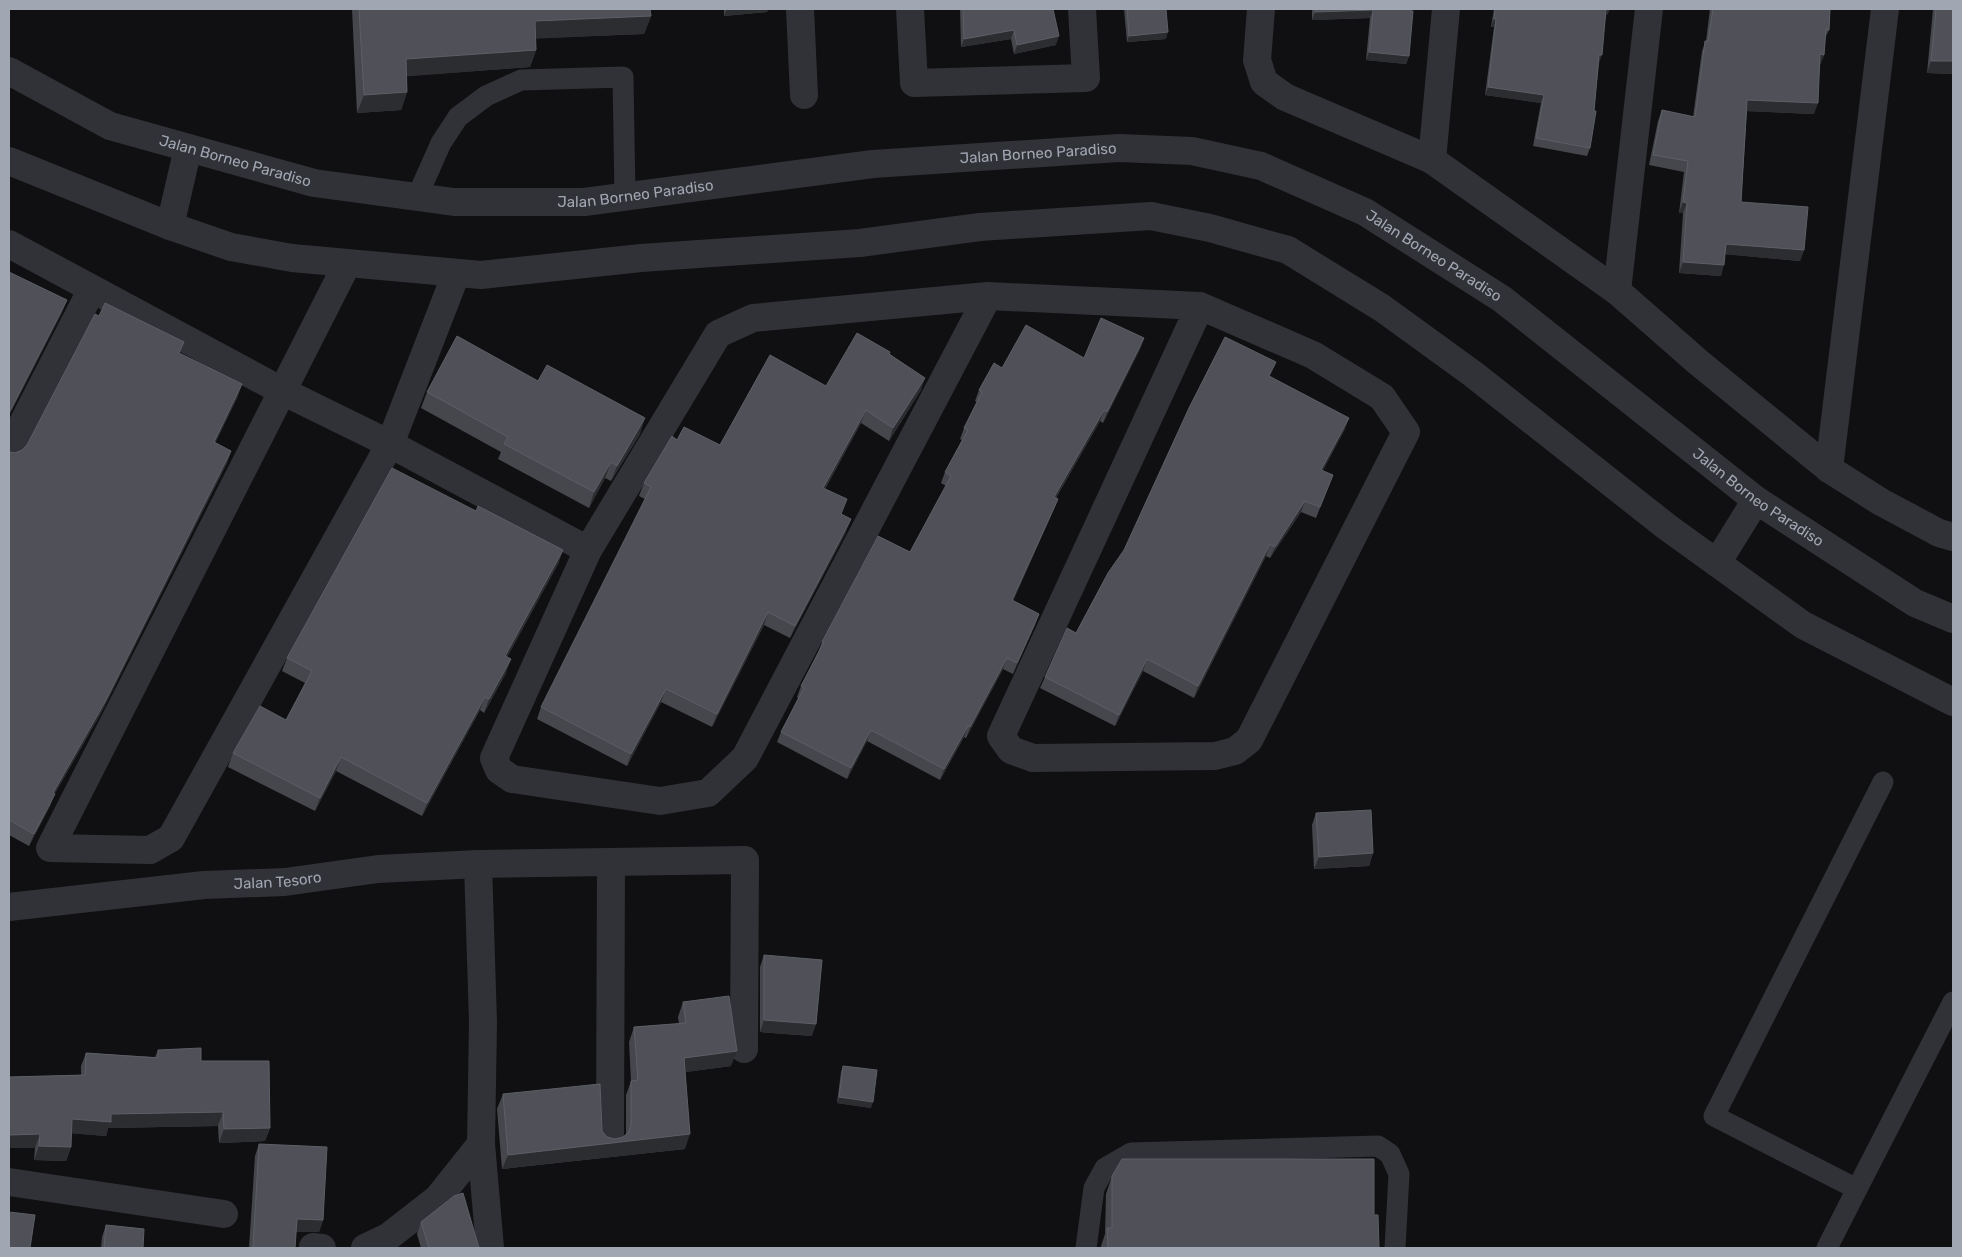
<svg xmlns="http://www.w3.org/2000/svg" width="1962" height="1257" viewBox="0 0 1962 1257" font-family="Rubik,sans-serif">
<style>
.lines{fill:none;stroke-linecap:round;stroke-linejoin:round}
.service{stroke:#313237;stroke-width:21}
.minor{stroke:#313237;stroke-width:28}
.tertiary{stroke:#313237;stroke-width:28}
.wall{fill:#46474d}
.shaded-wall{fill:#2c2d31}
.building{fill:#505158;stroke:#5c5f66}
.labels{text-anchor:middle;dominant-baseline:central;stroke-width:4.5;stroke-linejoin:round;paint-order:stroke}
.street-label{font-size:15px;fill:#a1a6b3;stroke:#0b0b0d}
</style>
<rect width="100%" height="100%" fill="#101012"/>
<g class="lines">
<g class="service">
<polyline points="417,197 441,143 458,117 486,96 521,80 623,77 625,196"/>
<polyline points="1883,782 1714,1116 1857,1189 1953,1002"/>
<polyline points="1086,1248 1094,1188 1105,1168 1131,1153 1378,1146 1390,1154 1399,1174 1395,1248"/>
<polyline points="1827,1248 1857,1189"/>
</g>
<g class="minor">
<polyline points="800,9 804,95"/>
<polyline points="910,9 914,83 1086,78 1082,9"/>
<polyline points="1261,9 1257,60 1264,82 1285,97 1432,160 1617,291 1698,362 1829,469 1881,502 1939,533 1953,537"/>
<polyline points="1432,160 1446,9"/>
<polyline points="9,244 282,391 390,444 588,550"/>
<polyline points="347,264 50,848 150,850 171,838 390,444 456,274"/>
<polyline points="1617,291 1649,9"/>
<polyline points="988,296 745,758 708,793 660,801 512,779 499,770 494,758 588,550 718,334 753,318 988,296 1200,306 1313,355 1382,397 1406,432 1249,740 1235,751 1215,756 1033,758 1011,750 1001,736 1200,306"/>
<polyline points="9,450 92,289"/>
<polyline points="1829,469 1885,9"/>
<polyline points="478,864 745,860 744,1049"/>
<path id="s1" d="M9,907l195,-22 81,-3 93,-13 100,-5 5,158 -2,122 9,104"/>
<polyline points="610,1138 611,862"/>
<polyline points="9,1182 224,1214"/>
<polyline points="313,1247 322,1248"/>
<polyline points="365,1248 388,1237 438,1198 481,1144"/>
</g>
<g class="tertiary">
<path id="s2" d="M9,71l101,55 204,57 140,19h130l289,-38 246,-16 73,3 69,15 104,46 137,87 254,201 159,103 38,16"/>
<polyline points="9,161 170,226 231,247 292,258 481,275 641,258 860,243 980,227 1151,216 1210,228 1288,250 1382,308 1473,374 1667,527 1803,625 1953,702"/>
<polyline points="170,226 188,148"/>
<polyline points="1717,563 1756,500"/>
</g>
</g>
<g class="wall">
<polygon points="352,9 650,9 651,16 644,34 536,38 536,50 530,67 406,76 407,92 401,110 357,113"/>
<polygon points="724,9 768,9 767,12 724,16"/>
<polygon points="960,9 1053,9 1056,45 1014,54 1011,39 961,47"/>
<polygon points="1124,9 1166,9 1166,39 1127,42"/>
<polygon points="1312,9 1411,9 1409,56 1406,64 1366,60 1370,18 1312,20"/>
<polygon points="1494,9 1610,9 1607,15 1606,15 1599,63 1590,148 1587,156 1533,146 1541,103 1485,95 1494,27 1491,27"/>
<polygon points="1710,9 1830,9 1829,30 1825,38 1824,55 1820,65 1819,65 1814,114 1747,111 1741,202 1804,250 1800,261 1725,254 1721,276 1679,273 1683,213 1679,213 1684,172 1649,165 1658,121 1662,110 1693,117 1702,51 1706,41"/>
<polygon points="1933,9 1953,9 1953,74 1927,73"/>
<polygon points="1144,338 1140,349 1103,423 1100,421 1056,498 1058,499 1054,509 1013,601 1039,614 1035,625 1013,674 1003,669 966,738 964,737 940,780 867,741 847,779 777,742 781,732 798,698 797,697 801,686 818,652 822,642 910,552 946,486 941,483 945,472 962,440 960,439 964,428 977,402 975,401 979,390 1002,368 1084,358"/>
<polygon points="180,354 238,396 215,443 231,451 227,463 101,713 54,795 50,806 29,846 9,835 9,452 15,453 22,450"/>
<polygon points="890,354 921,390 889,441 861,423 825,489 842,514 846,532 790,638 764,625 712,727 661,702 627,766 537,719 541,707 645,499 639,496 644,483 677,440 720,445 826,386"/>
<polygon points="1270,376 1345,429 1322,471 1333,475 1316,518 1301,512 1270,558 1266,556 1194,698 1143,671 1115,726 1040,688 1045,677 1076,633"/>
<polygon points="538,381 640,434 611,481 605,478 589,508 498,459 501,452 421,408 427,392"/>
<polygon points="476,511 563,550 558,564 507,657 506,673 484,713 480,710 422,816 336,771 315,811 228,767 233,753 286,720 305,683 282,671 287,658"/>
<polygon points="1316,813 1373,853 1369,866 1314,869 1312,825"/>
<polygon points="764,955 812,1036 760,1032 760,967"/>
<polygon points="683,1002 731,1066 685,1072 685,1149 502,1169 497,1109 503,1094 602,1131 607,1137 615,1139 623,1137 626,1135 626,1095 631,1081 629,1042 634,1027 679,1024 678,1017"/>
<polygon points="158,1050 201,1061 270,1128 265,1141 219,1143 218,1126 108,1128 106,1136 71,1133 71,1147 66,1161 34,1160 35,1148 9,1148 9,1077 81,1075 81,1066 86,1053 155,1057"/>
<polygon points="843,1066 871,1108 837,1103 841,1072"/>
<polygon points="259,1144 323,1220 319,1232 296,1232 295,1248 249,1248 255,1156"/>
<polygon points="1112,1176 1374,1215 1379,1248 1101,1248 1101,1246 1105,1234 1106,1194"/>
<polygon points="421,1222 479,1248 421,1248 417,1234"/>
<polygon points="106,1225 143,1248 101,1248 102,1237"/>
</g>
<g class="shaded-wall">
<polygon points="727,9 768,9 767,12 724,16"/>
<polygon points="1606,9 1610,9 1607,15 1604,15"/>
<polygon points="1373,10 1370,18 1312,20 1315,12"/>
<polygon points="651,16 644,34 529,39 535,21"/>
<polygon points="1494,19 1496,19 1494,27 1491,27"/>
<polygon points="1014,30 1011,39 961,47 964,39"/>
<polygon points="1168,32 1166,39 1127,42 1129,36"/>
<polygon points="1059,36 1056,45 1014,54 1017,45"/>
<polygon points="536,50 530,67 399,77 406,59"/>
<polygon points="1369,52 1409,56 1406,64 1366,60"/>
<polygon points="1820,54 1824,55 1820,65 1816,65"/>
<polygon points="1599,55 1602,55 1599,63 1596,63"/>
<polygon points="1931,61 1953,61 1953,74 1927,73"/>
<polygon points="1488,87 1544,95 1541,103 1485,95"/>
<polygon points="407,92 401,110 357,113 364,95"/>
<polygon points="1747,100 1818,103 1814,114 1743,111"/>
<polygon points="1683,202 1687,203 1683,213 1679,213"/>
<polygon points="1726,244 1804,250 1800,261 1722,254"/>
<polygon points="1683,262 1724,265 1721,276 1679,273"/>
<polygon points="67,300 62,313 9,416 9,413"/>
<polygon points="1144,338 1140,349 1103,423 1107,412"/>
<polygon points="925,378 921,390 889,441 893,428"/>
<polygon points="242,384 238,396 210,454 214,442"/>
<polygon points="866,410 861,423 818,501 823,488"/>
<polygon points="1104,410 1100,421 1050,508 1054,497"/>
<polygon points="645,418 640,434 611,481 617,466"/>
<polygon points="1349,418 1345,429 1317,482 1321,470"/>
<polygon points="231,451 227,463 101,713 54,795 50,806 29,846 34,834 53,793"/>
<polygon points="611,462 605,478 589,508 594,492"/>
<polygon points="1058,499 1054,509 1008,611 1012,600"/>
<polygon points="1305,501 1301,512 1270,558 1275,547"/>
<polygon points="851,519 846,532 790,638 795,626"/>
<polygon points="1270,544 1266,556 1194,698 1198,686"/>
<polygon points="563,550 558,564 500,670 505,656"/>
<polygon points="768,612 764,625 712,727 717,714"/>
<polygon points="1039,614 1035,625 1013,674 1017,663"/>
<polygon points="1007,658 1003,669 966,738 970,727"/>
<polygon points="511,659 506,673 484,713 489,699"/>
<polygon points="1147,659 1143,671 1115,726 1119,715"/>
<polygon points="666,689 661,702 627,766 631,754"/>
<polygon points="485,697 480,710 422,816 427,803"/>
<polygon points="968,726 964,737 940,780 944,769"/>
<polygon points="871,730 867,741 847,779 851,768"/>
<polygon points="341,757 336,771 315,811 320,798"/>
<polygon points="1373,853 1369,866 1314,869 1319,857"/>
<polygon points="764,1020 816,1024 812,1036 760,1032"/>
<polygon points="737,1051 731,1066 679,1073 684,1058"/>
<polygon points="839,1097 873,1102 871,1108 837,1103"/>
<polygon points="223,1112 218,1126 108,1128 106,1136 67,1133 72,1119 111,1114"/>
<polygon points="270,1128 265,1141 219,1143 224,1129"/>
<polygon points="40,1134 35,1148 9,1148 9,1135"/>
<polygon points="690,1134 685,1149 502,1169 508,1155"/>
<polygon points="39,1146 71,1147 66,1161 34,1160"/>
<polygon points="297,1219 323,1220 319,1232 293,1232"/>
</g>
<g class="building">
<polygon points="359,9 650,9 651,16 535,21 536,50 406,59 407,92 364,95"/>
<polygon points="963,9 1053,9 1059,36 1017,45 1014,30 964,39"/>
<polygon points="1127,9 1166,9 1168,32 1129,36"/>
<polygon points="1315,9 1411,9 1411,11 1413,11 1409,56 1369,52 1373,10 1315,12"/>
<polygon points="1495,9 1606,9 1602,55 1599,55 1594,111 1596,111 1590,148 1536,138 1544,95 1488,87 1496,19 1494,19"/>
<polygon points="1713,9 1830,9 1829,30 1826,29 1824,55 1820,54 1818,103 1747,100 1741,202 1808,207 1804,250 1726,244 1724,265 1683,262 1687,203 1683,202 1688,161 1653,155 1662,110 1695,117 1705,41 1708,41"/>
<polygon points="1936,9 1953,9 1953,61 1931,61"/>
<polygon points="9,272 67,300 9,413"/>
<polygon points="105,303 184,342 179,353 242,384 214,442 231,451 106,700 53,793 55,794 34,834 9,820 9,452 15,453 22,450 27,445 95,314 99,316"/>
<polygon points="1101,318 1144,338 1107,412 1104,410 1054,497 1058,499 1012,600 1039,614 1017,663 1007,658 970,727 968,726 944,769 871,730 851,768 781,732 804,688 801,686 824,642 822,642 878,536 910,552 951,476 945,472 968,430 964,428 982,392 979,390 994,363 1002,368 1026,325 1084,358"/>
<polygon points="857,333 890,352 889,354 925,378 893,428 866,410 823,488 847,499 841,514 851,519 795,626 768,612 717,714 666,689 631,754 541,707 651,487 644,483 672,436 677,440 684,427 720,445 770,355 826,386"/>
<polygon points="457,336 538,381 547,365 645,418 617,466 611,462 594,492 504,444 508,437 427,392"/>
<polygon points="1225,337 1276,362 1269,376 1349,418 1321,470 1333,475 1320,507 1305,501 1275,547 1270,544 1198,686 1147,659 1119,715 1045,677 1067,628 1076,633 1108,573 1124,550 1189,408"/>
<polygon points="392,468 476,511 478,506 563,550 505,656 511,659 489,699 485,697 427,803 341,757 320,798 233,753 260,706 286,720 312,671 287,658"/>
<polygon points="1371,810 1373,853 1319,857 1316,813"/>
<polygon points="764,955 822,960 816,1024 764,1020"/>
<polygon points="729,996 737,1051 684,1058 690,1134 508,1155 503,1094 600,1084 602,1131 607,1137 615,1139 623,1137 629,1132 631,1124 631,1081 638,1080 634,1027 686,1023 683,1002"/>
<polygon points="201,1048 201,1061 269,1061 270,1128 224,1129 223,1112 111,1114 111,1122 72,1119 71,1147 39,1146 40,1134 9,1135 9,1077 85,1075 86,1053 158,1058 158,1050"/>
<polygon points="843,1066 877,1070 873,1102 839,1097"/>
<polygon points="259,1144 327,1147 323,1220 297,1219 295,1248 253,1248"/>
<polygon points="1122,1159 1374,1159 1374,1215 1378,1215 1379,1248 1108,1248 1107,1228 1112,1228 1112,1176"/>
<polygon points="463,1193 479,1248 429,1248 421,1222 454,1196"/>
<polygon points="9,1212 35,1215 30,1248 9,1248"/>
<polygon points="106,1225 144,1229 143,1248 104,1248"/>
</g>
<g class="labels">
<g class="street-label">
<text stroke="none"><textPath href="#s2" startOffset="1055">Jalan Borneo Paradiso</textPath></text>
<text stroke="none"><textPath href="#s2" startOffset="245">Jalan Borneo Paradiso</textPath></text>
<text stroke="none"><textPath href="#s2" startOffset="650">Jalan Borneo Paradiso</textPath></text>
<text stroke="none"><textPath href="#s2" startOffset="1475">Jalan Borneo Paradiso</textPath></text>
<text stroke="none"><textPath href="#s2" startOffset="1880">Jalan Borneo Paradiso</textPath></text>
<text stroke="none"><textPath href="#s1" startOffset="270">Jalan Tesoro</textPath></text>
</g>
</g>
<rect width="1962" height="1257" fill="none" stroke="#a1a6b3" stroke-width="20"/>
</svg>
